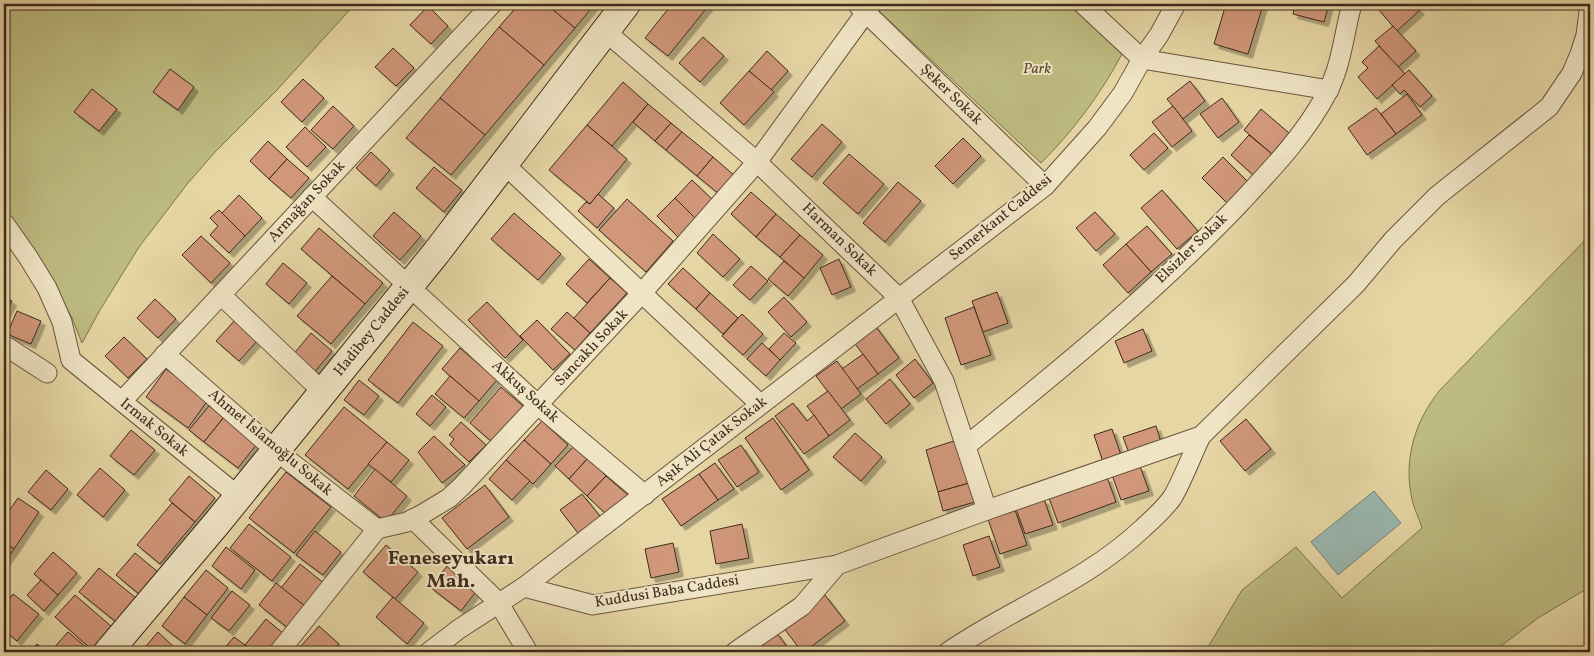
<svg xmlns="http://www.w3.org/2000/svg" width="1594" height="656" viewBox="0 0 1594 656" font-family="Vollkorn,serif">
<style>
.green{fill:#bdbb80;stroke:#7e724e}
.water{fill:#99b7af;stroke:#757f75}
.building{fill:#d0977a;stroke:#3f2a1d;filter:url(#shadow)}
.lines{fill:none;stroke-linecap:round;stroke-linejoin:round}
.minor-casing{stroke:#69553f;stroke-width:21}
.secondary-casing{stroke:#3f2a1d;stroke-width:30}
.minor{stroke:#efe4c4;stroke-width:19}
.secondary{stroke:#efe4c4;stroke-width:28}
.labels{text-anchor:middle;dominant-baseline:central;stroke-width:4;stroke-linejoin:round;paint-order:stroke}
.park-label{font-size:15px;font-style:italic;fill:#584731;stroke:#efe4c4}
.street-label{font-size:15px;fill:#3f2a1d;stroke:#efe4c4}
.district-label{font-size:20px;font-weight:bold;fill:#3f2a1d;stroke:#efe4c4}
</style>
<defs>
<filter id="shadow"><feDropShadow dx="4.5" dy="4.5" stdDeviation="0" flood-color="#0004"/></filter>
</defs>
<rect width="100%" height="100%" fill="#e6d6a4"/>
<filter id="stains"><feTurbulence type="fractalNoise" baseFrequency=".004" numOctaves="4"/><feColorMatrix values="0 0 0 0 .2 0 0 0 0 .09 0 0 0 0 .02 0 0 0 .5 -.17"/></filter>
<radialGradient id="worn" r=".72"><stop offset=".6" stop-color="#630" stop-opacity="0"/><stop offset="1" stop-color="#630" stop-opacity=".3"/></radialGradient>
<g class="green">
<polygon points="4,4 355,4 277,90 216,151 188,183 139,247 100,310 82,343 72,318 46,270 28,243 4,213"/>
<path d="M881,4h187l54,50c-22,41 -48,76 -81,109l-164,-154z"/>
<path d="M1590,235v352l-52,31 -45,34h-288l37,-62 54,-43 46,51 80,-70c-3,-10 -8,-19 -10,-29 -9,-40 3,-78 28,-109z"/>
</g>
<polygon class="water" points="1374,491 1401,523 1338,575 1311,542"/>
<g class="building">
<polygon points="519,4 546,4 575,28 544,65 499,27"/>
<polygon points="546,4 595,4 575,28"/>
<polygon points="672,4 710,4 668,56 645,38"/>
<polygon points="1226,4 1258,4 1263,5 1248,54 1214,44"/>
<polygon points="1295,4 1329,4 1324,22 1293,14"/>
<polygon points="1384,4 1414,4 1420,10 1397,31 1378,9"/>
<polygon points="428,6 448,26 431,44 410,25"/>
<polygon points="1393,26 1416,51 1398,67 1375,41"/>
<polygon points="499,27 544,65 485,135 440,98"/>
<polygon points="703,37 724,56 700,82 679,63"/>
<polygon points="1379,46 1405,74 1377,99 1358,77 1368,68 1362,62"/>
<polygon points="393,48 414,68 396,86 375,67"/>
<polygon points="767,51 788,71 771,90 749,71"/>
<polygon points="170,69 194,87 178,110 153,92"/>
<polygon points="1409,70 1432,96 1420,107 1404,90 1400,94 1392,85"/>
<polygon points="749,71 774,92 744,125 720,103"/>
<polygon points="303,79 324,98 302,122 281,102"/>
<polygon points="1190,81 1205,101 1183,119 1167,99"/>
<polygon points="623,82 648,104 612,146 587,125"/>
<polygon points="92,89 117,109 99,131 74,112"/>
<polygon points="1407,94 1422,115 1396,134 1381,114"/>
<polygon points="440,98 485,135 451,175 406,138"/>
<polygon points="1222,98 1239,122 1218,138 1200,114"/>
<polygon points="648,104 671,123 655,141 633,122"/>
<polygon points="333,106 354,126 333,149 311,130"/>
<polygon points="1173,106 1192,131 1172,147 1152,122"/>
<polygon points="1376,108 1396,134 1367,155 1348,128"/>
<polygon points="1261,109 1289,133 1272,154 1244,130"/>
<polygon points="671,123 682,132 666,150 655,141"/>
<polygon points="822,124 842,142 812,177 791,159"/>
<polygon points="587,125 627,159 590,204 549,170"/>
<polygon points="305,127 326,147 307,167 286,147"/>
<polygon points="682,132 713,157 697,176 666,150"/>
<polygon points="1154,133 1168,148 1144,170 1130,155"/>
<polygon points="1249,135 1272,154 1253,175 1231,155"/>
<polygon points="963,138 981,156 953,184 935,166"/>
<polygon points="268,141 287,159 269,179 250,161"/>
<polygon points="371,152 390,170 376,186 356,168"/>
<polygon points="849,154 884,184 858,214 823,183"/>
<polygon points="713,157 735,176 719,194 697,176"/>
<polygon points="1223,157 1248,182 1227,203 1202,178"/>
<polygon points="287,159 309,178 291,198 269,179"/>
<polygon points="434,167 462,190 444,212 416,188"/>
<polygon points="692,180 714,201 696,219 675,198"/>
<polygon points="898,182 921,201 885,242 863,223"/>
<polygon points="1162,190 1198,231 1177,249 1141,208"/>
<polygon points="751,192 776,214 756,237 731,214"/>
<polygon points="598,194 614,208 597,228 578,211 586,202 590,204"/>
<polygon points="239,195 262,218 245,236 222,213"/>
<polygon points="675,198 696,219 678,237 657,216"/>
<polygon points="627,199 673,241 646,272 599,230"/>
<polygon points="219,210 245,236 229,253 210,235 218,226 210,218"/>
<polygon points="394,212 421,236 400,260 373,236"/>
<polygon points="1095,212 1115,234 1096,251 1076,228"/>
<polygon points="514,213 561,254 538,280 491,239"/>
<polygon points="776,214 800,235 780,257 756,237"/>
<polygon points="1147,226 1172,254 1151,272 1126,244"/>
<polygon points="319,228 383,283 365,304 301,249"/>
<polygon points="713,234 740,259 723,277 697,253"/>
<polygon points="800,235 823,255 804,278 780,257"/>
<polygon points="201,236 230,263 211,283 182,255"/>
<polygon points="1126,244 1151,272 1128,293 1103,265"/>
<polygon points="589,259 610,278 587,303 566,284"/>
<polygon points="839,259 851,287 832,295 820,268"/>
<polygon points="784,261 804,278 788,296 768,279"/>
<polygon points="283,263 307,283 289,304 266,284"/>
<polygon points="751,266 768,281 750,300 733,285"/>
<polygon points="683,268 710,293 696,309 668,284"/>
<polygon points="332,276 365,304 331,344 297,316"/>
<polygon points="610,278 627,293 590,333 574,318"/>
<polygon points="997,292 1008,323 983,332 972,301"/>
<polygon points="710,293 738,318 723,334 696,309"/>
<polygon points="4,296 12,301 4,317"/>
<polygon points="784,297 807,322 791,337 768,312"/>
<polygon points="155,299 176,319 158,338 137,318"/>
<polygon points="487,302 523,340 505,358 468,320"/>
<polygon points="974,307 991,355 961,365 945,318"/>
<polygon points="17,311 41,321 31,344 7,334"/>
<polygon points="567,312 590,333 575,350 551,329"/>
<polygon points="742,314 763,334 743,355 722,336"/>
<polygon points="235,320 258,340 239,361 216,341"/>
<polygon points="537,320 570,354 553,370 520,336"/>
<polygon points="413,322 443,346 398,403 368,380"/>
<polygon points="874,324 899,358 878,374 852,340"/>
<polygon points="1143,329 1152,351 1124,363 1115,341"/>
<polygon points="311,333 332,351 313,374 292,356"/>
<polygon points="784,333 796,343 780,360 769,349"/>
<polygon points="124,337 147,359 128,378 105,356"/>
<polygon points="762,343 780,360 766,376 747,359"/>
<polygon points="460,348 497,380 479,401 442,369"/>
<polygon points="863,354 878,374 857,389 842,369"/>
<polygon points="915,359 933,383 914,398 896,375"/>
<polygon points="837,361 861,394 841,409 816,376"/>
<polygon points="166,369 208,400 188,428 146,397"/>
<polygon points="450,376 479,401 464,418 435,394"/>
<polygon points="890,379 910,404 886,424 866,399"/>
<polygon points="359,380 379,396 364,415 344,400"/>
<polygon points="501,387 523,406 492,442 470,423"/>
<polygon points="828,391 850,420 829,436 807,406"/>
<polygon points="432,395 446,407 430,426 416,414"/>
<polygon points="793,403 807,421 814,415 829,436 804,454 775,416"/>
<polygon points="209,406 224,417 204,442 189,430"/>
<polygon points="344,407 387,442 348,489 305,455"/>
<polygon points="224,417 257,444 238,468 204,442"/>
<polygon points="773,418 809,470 781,490 745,438"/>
<polygon points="1246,419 1271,449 1245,471 1220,441"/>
<polygon points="542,421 568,445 551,464 524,440"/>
<polygon points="461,422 486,445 469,462 450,444 454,439 449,435"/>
<polygon points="1156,426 1161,442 1129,453 1123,437"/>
<polygon points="1112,429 1121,455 1103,462 1094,435"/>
<polygon points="131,430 155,450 134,475 110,456"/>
<polygon points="855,433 882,457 861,481 833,457"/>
<polygon points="434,436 465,465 442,483 418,452"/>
<polygon points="524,440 551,464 533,484 506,460"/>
<polygon points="957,440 969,483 938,492 926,450"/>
<polygon points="387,442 409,460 391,482 368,464"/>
<polygon points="741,445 759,472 737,487 718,460"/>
<polygon points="574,446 588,458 569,479 555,466"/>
<polygon points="588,458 606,476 587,496 569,479"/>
<polygon points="506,460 530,481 512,500 489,479"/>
<polygon points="715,463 734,489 718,500 699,474"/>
<polygon points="1140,466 1149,491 1121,500 1112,475"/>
<polygon points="100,468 125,490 103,517 77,495"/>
<polygon points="375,469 407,496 386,522 354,496"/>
<polygon points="46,470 68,489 51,510 28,492"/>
<polygon points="286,472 331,507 294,553 249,518"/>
<polygon points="699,474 718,500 681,526 662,499"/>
<polygon points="189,476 215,498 195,522 169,500"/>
<polygon points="606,476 628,495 608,516 587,496"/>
<polygon points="1107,477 1116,502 1058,523 1049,498"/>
<polygon points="969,483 975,502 943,511 938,492"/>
<polygon points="485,485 509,517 467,549 442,518"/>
<polygon points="582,494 603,520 581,537 560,510"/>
<polygon points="18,498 39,512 14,549 4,542 4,518"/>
<polygon points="1044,499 1053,525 1025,534 1016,509"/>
<polygon points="172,503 195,522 160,564 137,545"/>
<polygon points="1015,510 1027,545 1000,554 988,519"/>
<polygon points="249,524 291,557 272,581 230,548"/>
<polygon points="742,524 749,558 716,564 710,531"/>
<polygon points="315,531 341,552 323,575 296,555"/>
<polygon points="989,536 1000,567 973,576 963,545"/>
<polygon points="4,542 14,549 4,563"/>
<polygon points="673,543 679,572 651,578 645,549"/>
<polygon points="386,545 418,572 395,599 363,572"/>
<polygon points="226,547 255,570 241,589 212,566"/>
<polygon points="53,552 77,573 58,595 34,574"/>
<polygon points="135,553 158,572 139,594 116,575"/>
<polygon points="300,564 325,584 306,607 281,588"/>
<polygon points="448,565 478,589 461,611 430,587"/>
<polygon points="99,568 136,598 116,622 79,592"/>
<polygon points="206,570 228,588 207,615 184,597"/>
<polygon points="41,580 58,595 44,611 27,595"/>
<polygon points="276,583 306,607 289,629 259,605"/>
<polygon points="232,591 250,605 229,631 211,618"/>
<polygon points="13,594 39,614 17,641 4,630 4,606"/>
<polygon points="75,595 112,627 92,650 55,617"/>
<polygon points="825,595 845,621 804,652 802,652 783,627"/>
<polygon points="184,597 207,615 185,644 162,626"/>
<polygon points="393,597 424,623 407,644 376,617"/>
<polygon points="266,619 285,635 271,652 254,652 245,645"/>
<polygon points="319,626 339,644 331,652 304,652 299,648"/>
<polygon points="68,632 88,649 85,652 50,652"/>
<polygon points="158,632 179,652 141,652"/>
<polygon points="776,632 791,652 751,652 751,651"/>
<polygon points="234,637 245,645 254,652 221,652"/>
<polygon points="37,644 47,652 29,652"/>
</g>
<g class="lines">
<defs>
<g id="minor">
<polyline points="1083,4 1142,59 1329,90"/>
<polyline points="858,5 1045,186"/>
<polyline points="605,31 757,162 899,298 944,381 987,510"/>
<polyline points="504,164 760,404"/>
<polyline points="312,197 538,405 645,495"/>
<polyline points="4,223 28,257 47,288 62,322 71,360 238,496"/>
<polyline points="221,295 323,392"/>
<polyline points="4,345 47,373"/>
<polyline points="165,354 275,450 377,529"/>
<polyline points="122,401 492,4"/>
<path d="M966,446c95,-77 192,-156 276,-245 32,-34 65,-69 86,-110 14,-28 16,-58 24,-87"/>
<polyline points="413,519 498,602 528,652"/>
<polyline points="524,587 593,605 837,565 987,510 1201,436 1356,284 1393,240 1437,196 1549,107 1572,73 1580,54 1586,35 1590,4"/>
<polyline points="279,652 377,529 407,522 421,515 449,498 461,487 641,294 757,162 872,4"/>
<polyline points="429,652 459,629 524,587 1045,186 1097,128 1123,93 1142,59 1159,35 1176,4"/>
<polyline points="735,652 802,606 837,565"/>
<path d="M948,652c64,-44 138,-70 195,-124 10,-9 21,-19 29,-30 10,-16 20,-44 29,-62"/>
</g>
<polyline id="secondary" points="108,652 217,523 436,253 626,4"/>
</defs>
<use href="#minor" class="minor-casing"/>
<use href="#secondary" class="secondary-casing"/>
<use href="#minor" class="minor"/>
<use href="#secondary" class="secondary"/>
</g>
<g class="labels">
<g class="park-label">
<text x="1037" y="69">Park</text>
</g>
<g class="street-label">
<text transform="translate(951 95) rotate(44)">Şeker Sokak</text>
<text transform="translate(307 202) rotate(-47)">Armağan Sokak</text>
<text transform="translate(1001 218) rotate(-39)">Semerkant Caddesi</text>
<text transform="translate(839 240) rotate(44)">Harman Sokak</text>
<text transform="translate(1192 249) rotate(-44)">Elsizler Sokak</text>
<text transform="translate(372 332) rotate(-51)">Hadibey Caddesi</text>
<text transform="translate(592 348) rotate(-47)">Sancaklı Sokak</text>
<text transform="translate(525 392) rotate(42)">Akkuş Sokak</text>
<text transform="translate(154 428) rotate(39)">Irmak Sokak</text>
<text transform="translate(712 442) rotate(-38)">Aşık Ali Çatak Sokak</text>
<text transform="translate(270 443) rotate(40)">Ahmet İslamoğlu Sokak</text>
<text transform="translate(667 592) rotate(-9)">Kuddusi Baba Caddesi</text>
</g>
<g class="district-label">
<text x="451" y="559">Feneseyukarı<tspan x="451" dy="23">Mah.</tspan></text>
</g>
</g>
<rect width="1594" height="656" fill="none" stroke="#e6d6a4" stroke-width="20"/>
<rect x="5" y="5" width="1584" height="646" fill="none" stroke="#3f2a1d" stroke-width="2.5"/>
<rect x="10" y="10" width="1574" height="636" fill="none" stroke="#3f2a1d"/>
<rect width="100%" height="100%" filter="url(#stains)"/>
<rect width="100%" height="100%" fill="url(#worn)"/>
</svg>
